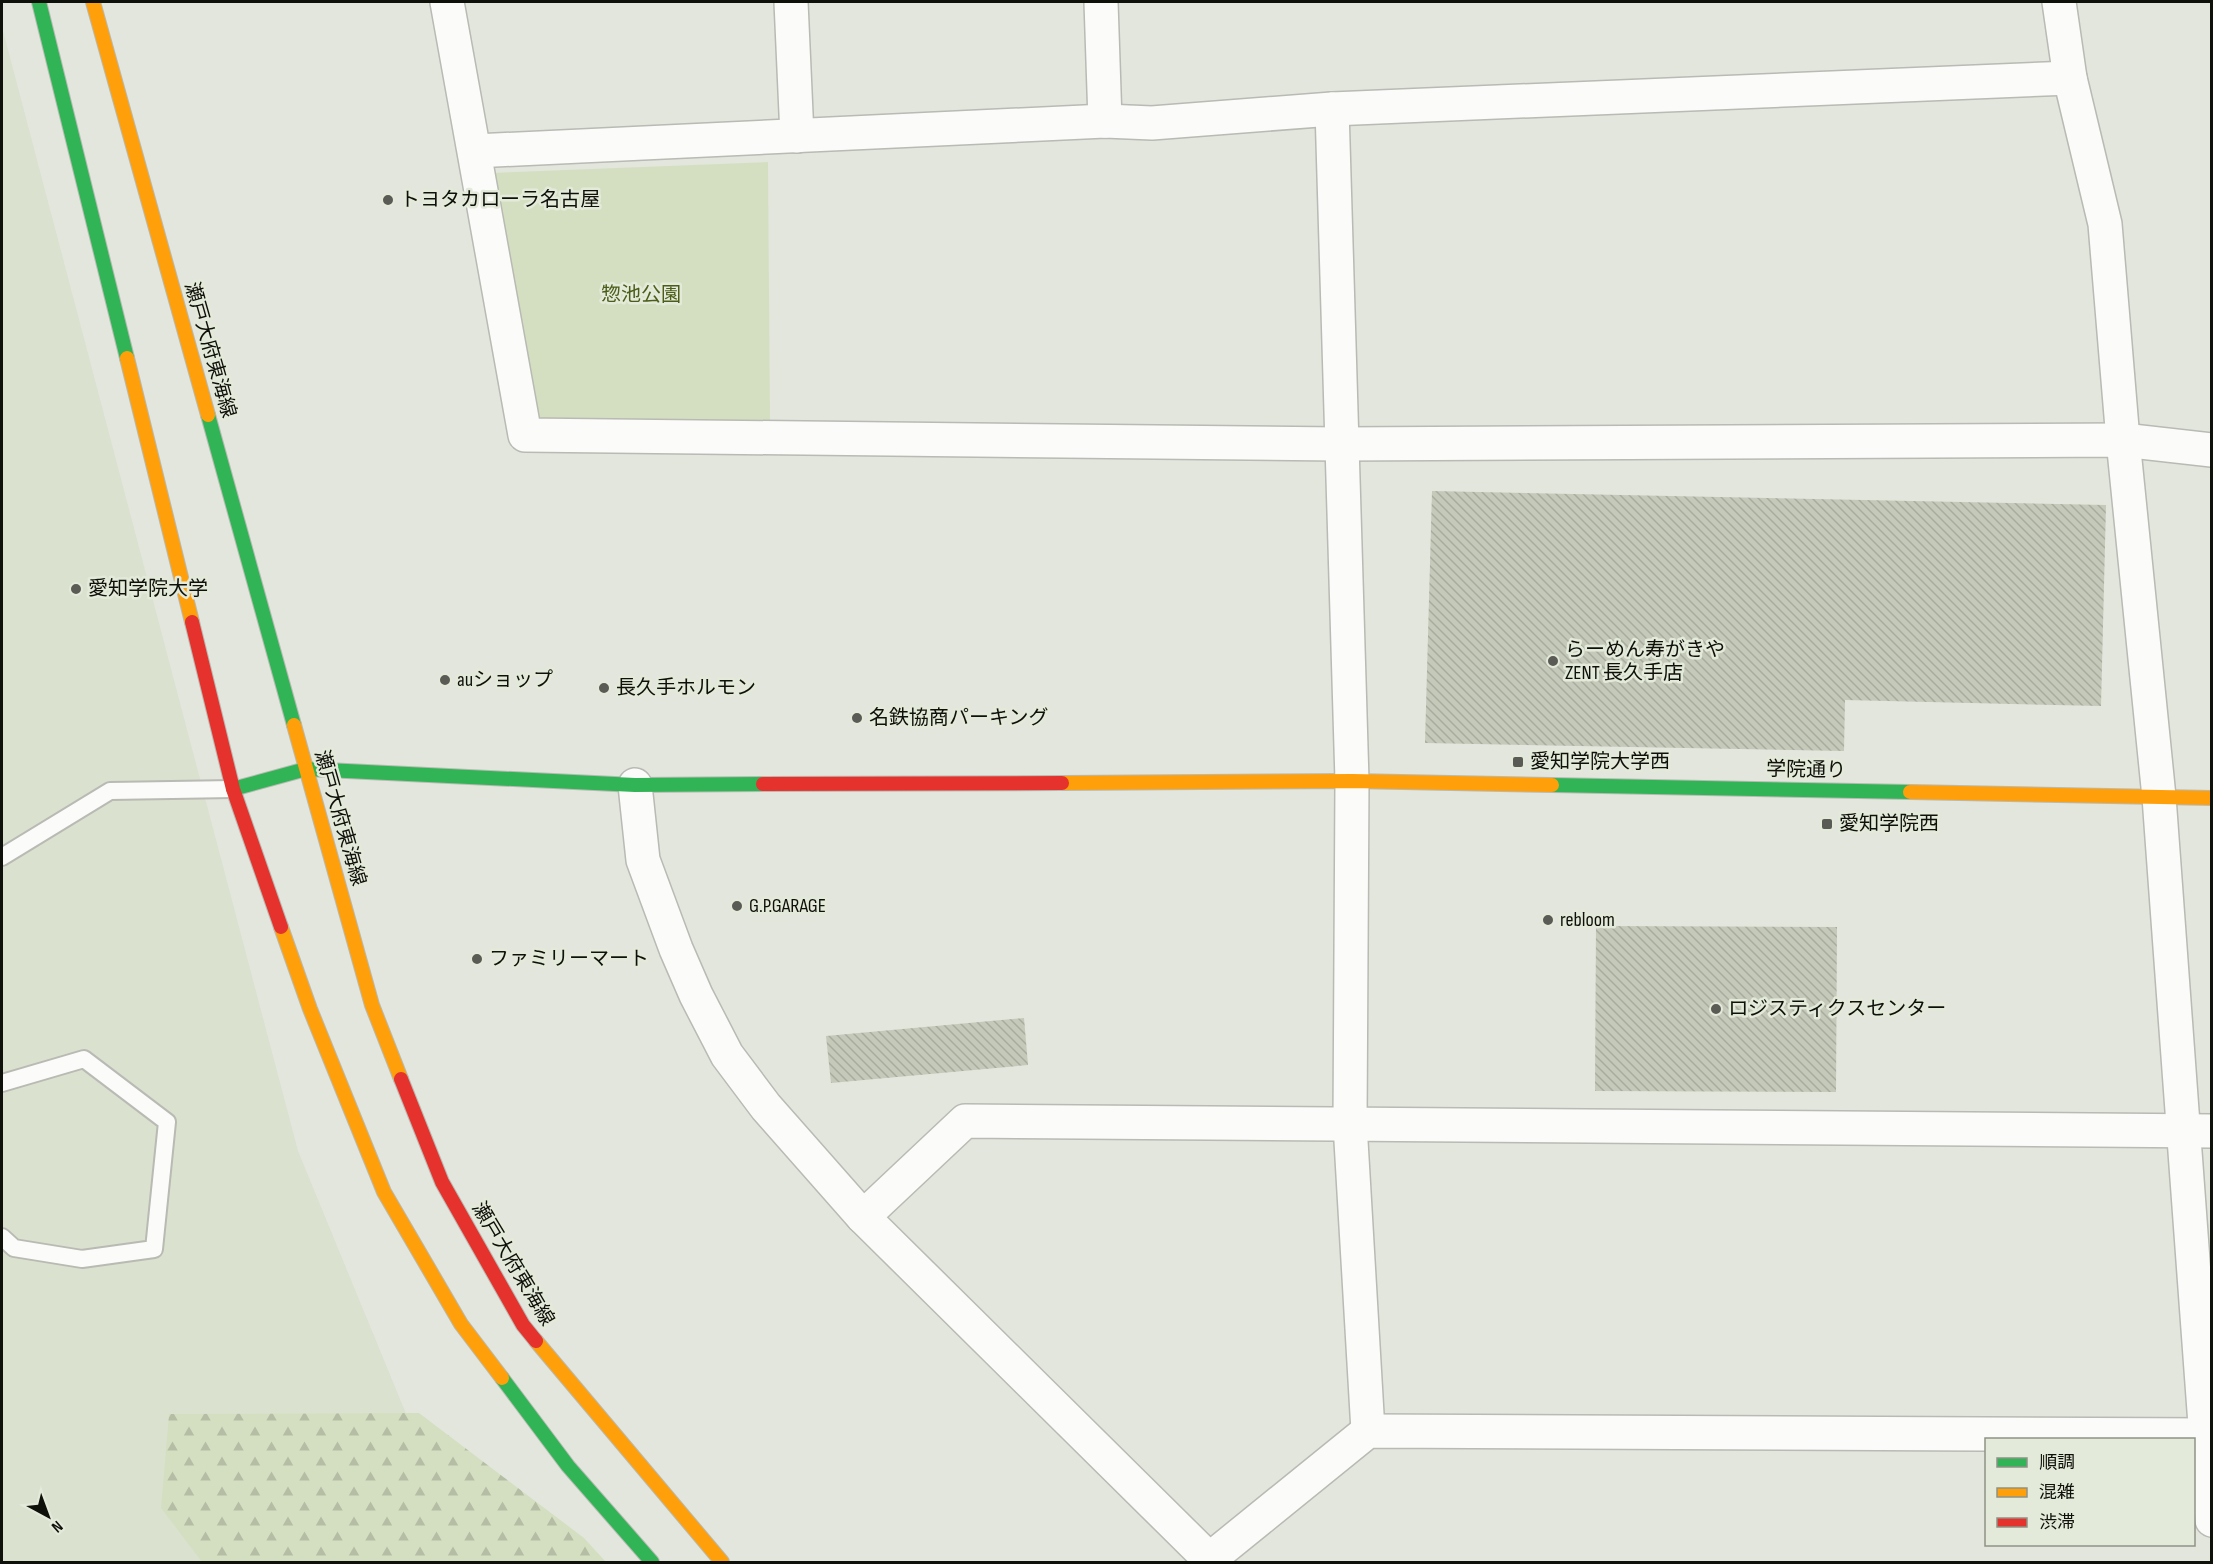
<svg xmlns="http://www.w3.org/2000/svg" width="2213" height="1564" viewBox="0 0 2213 1564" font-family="'Sofia Sans Condensed','Noto Sans JP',sans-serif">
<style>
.built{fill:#dae1cf}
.forest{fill:url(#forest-firs)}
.park{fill:#d4dfc1}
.building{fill:url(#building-back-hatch)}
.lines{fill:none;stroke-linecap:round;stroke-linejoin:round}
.lane-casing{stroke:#b8bab3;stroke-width:20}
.street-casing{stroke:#b8bab3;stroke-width:36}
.fast-casing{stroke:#b8bab3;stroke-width:16}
.slow-casing{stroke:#b8bab3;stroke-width:16}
.jam-casing{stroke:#b8bab3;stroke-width:16}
.lane{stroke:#fbfbfa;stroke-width:16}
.street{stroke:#fbfbfa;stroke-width:33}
.fast{stroke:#30b455;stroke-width:14}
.slow{stroke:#ff9f0a;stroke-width:14}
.jam{stroke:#e5322d;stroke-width:14}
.poi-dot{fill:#595b54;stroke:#e4ead9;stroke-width:2}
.labels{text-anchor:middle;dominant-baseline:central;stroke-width:5;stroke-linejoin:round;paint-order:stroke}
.poi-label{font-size:20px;fill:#0e100a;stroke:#e4ead9;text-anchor:start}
.park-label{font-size:20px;fill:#4a5e19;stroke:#e4ead9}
.street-label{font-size:20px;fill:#0e100a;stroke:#e4ead9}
</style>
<defs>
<pattern id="forest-firs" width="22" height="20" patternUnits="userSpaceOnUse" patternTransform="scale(1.5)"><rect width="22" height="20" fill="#d4dfc1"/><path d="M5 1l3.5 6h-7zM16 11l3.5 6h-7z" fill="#b5bea4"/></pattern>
<pattern id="building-back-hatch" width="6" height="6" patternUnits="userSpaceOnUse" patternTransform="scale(1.5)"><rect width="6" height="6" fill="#c4c9b9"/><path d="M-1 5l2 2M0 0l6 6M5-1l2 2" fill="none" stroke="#a7ac9e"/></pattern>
</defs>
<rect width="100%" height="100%" fill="#e3e6dd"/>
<polygon class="built" points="2,27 298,1151 467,1562 2,1562"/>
<polygon class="forest" points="419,1413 584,1538 606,1562 202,1562 161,1508 169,1414"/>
<polygon class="park" points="768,162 770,420 534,425 490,173"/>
<g class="building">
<polygon points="1432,491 2106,505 2101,706 1845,700 1844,751 1425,743"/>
<polygon points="1596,926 1837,927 1836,1092 1595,1091"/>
<polygon points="1024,1018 1028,1065 831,1083 826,1036"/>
</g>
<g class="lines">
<defs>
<g id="lane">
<polyline points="2,857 110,791 233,789"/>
<polyline points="2,1083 84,1059 167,1122 154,1249 82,1259 14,1248 2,1237"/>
</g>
<g id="street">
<polyline points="447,2 525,435 1340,444 2123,440 2212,450"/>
<polyline points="791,2 797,136"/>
<polyline points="1101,2 1105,121"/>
<polyline points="2059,2 2070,78 2105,224 2123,440 2159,797 2212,1520"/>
<polyline points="1332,109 1352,781 1350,1124 1368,1431"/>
<polyline points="475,151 1105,121 1152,123 1332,109 2070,78"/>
<polyline points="635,785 643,860 676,949 696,995 727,1055 766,1107 863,1217 1212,1562"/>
<polyline points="863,1217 965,1121 2212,1131"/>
<polyline points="1210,1559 1368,1431 2212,1435"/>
</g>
<g id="fast">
<polyline points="39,2 127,358"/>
<polyline points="208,415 294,725"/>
<polyline points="1552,785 1910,792"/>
<polyline points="233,789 306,769 635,785 763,784"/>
<polyline points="502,1378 568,1466 652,1562"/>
</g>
<g id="slow">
<polyline points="93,2 208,415"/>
<polyline points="127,358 192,622"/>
<polyline points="294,725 372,1005 401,1079"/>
<polyline points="1062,783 1352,781 1552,785"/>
<polyline points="1910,792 2212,798"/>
<polyline points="281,927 310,1009 384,1192 461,1324 502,1378"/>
<polyline points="536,1341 722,1562"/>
</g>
<g id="jam">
<polyline points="192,622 233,789 281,927"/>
<polyline points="763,784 1062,783"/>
<polyline points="401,1079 442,1182 523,1325 536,1341"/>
</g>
</defs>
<use href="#lane" class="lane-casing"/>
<use href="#street" class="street-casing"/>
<use href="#fast" class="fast-casing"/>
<use href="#slow" class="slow-casing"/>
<use href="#jam" class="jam-casing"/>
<use href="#lane" class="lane"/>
<use href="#street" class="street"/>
<use href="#fast" class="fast"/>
<use href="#slow" class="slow"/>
<use href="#jam" class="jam"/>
</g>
<g class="poi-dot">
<circle cx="388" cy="200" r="6"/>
<circle cx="76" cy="589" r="6"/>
<circle cx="1553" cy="661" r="6"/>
<circle cx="445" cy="680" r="6"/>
<circle cx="604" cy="688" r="6"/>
<circle cx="857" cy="718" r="6"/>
<rect x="1512" y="756" width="12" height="12" rx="3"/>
<rect x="1821" y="818" width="12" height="12" rx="3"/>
<circle cx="737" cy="906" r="6"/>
<circle cx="1548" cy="920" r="6"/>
<circle cx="477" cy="959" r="6"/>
<circle cx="1716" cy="1009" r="6"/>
</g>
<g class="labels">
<g class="poi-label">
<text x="400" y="200">トヨタカローラ名古屋</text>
<text x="88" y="589">愛知学院大学</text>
<text x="1565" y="650">らーめん寿がきや<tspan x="1565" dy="23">ZENT 長久手店</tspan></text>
<text x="457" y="680">auショップ</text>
<text x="616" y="688">長久手ホルモン</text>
<text x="869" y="718">名鉄協商パーキング</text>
<text x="1530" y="762">愛知学院大学西</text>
<text x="1839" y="824">愛知学院西</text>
<text x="749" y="906">G.P.GARAGE</text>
<text x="1560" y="920">rebloom</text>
<text x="489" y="959">ファミリーマート</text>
<text x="1728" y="1009">ロジスティクスセンター</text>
</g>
<g class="park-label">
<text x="641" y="295">惣池公園</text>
</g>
<g class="street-label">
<text transform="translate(210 350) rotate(74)">瀬戸大府東海線</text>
<text transform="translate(1806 770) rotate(1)">学院通り</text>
<text transform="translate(340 818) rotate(74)">瀬戸大府東海線</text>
<text transform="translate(513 1264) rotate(59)">瀬戸大府東海線</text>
</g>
</g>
<rect width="2213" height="1564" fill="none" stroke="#0e100a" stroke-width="6"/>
<rect x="1985" y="1438" width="210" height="108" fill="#e4ead9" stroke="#8e9386" stroke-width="1.5"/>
<rect x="1997" y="1458" width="30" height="9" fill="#30b455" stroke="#8e9386" stroke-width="1.5"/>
<text x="2039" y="1468" font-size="18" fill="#0e100a">順調</text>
<rect x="1997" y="1488" width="30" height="9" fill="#ff9f0a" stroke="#8e9386" stroke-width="1.5"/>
<text x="2039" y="1498" font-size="18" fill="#0e100a">混雑</text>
<rect x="1997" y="1518" width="30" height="9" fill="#e5322d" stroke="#8e9386" stroke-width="1.5"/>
<text x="2039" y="1528" font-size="18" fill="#0e100a">渋滞</text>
<g transform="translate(48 1516) rotate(139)" stroke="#e4ead9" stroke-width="4.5" paint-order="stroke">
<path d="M0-4.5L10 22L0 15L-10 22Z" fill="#0e100a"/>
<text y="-9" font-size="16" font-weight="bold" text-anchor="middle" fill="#0e100a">N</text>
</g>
</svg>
